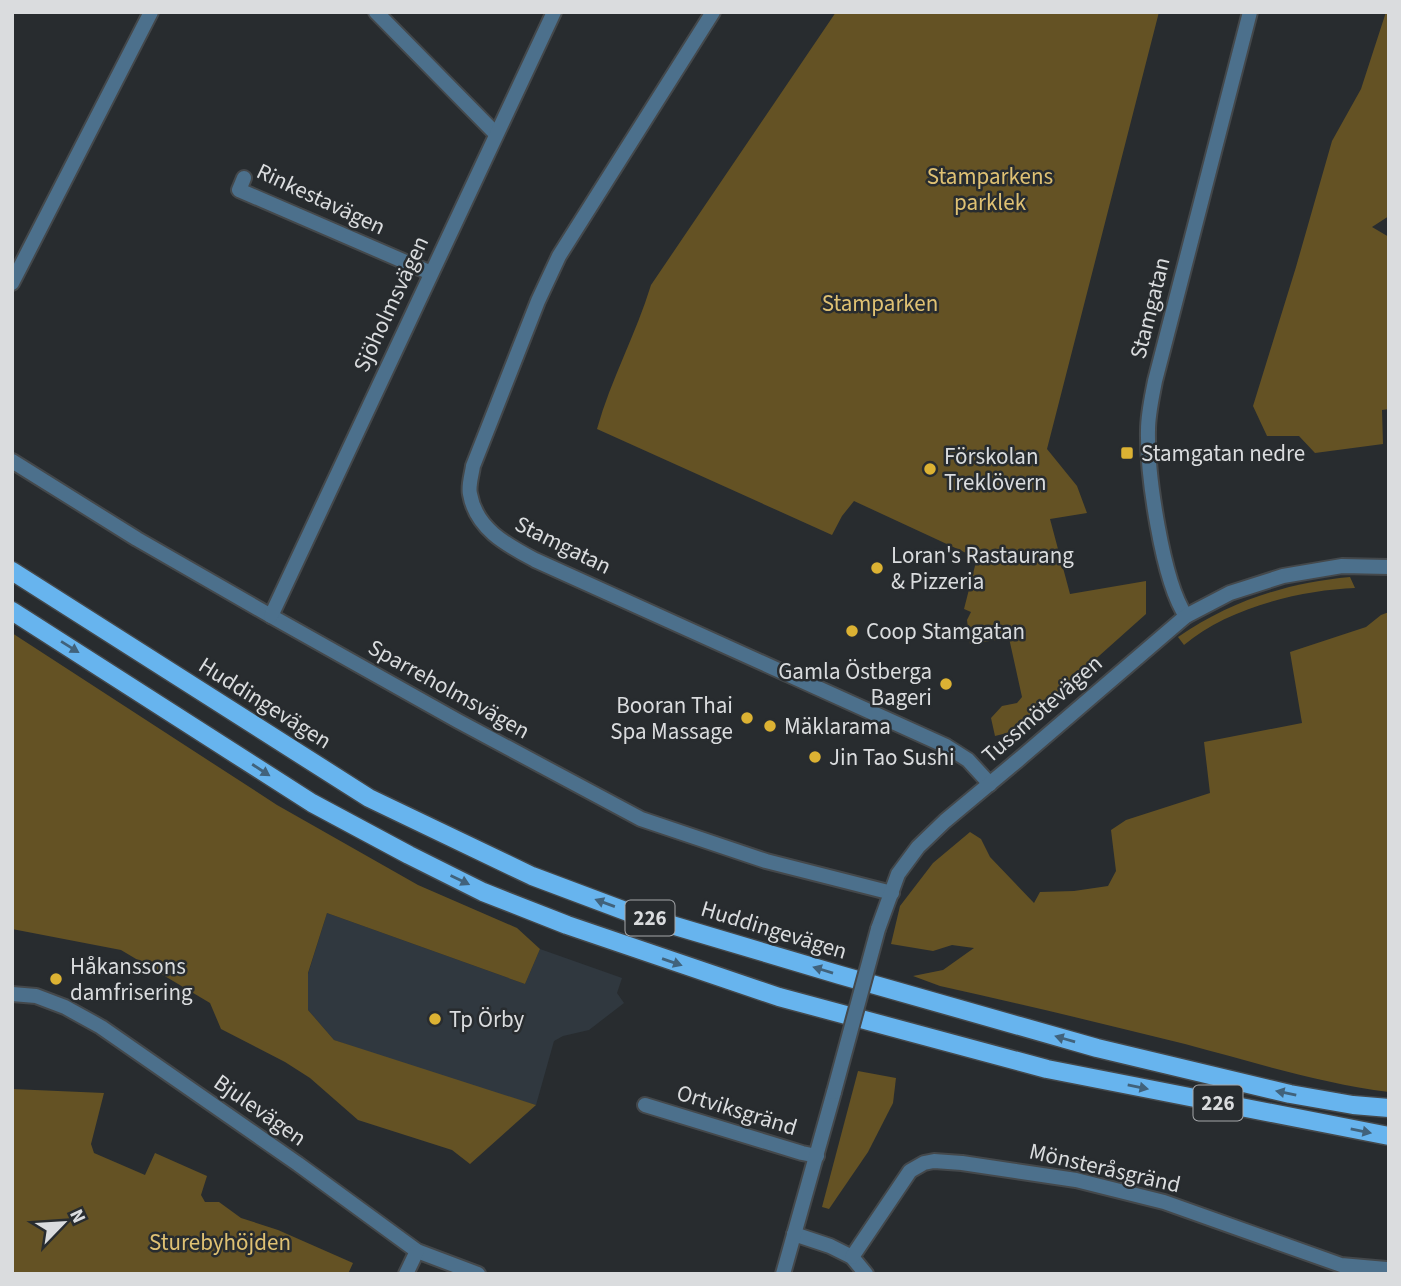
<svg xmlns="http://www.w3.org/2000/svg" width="1401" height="1286" viewBox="0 0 1401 1286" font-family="'Source Sans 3',sans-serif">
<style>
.built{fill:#30383f}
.green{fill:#645224}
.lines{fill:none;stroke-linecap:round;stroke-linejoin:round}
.minor-casing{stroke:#44484b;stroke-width:18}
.tertiary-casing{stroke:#44484b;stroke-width:18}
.primary-casing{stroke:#44484b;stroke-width:21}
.minor{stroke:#4c708c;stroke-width:14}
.tertiary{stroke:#4c708c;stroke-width:14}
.primary{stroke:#67b4ee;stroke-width:18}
.tertiary-bridge-casing{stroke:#44484b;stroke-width:18;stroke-linecap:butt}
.tertiary-bridge{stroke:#4c708c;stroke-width:14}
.oneway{fill:#41627b}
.poi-dot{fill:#dcb233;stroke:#282c2f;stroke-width:2.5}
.labels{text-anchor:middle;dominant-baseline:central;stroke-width:5;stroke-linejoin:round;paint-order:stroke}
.shield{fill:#282c2f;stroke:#a5a7aa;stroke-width:2}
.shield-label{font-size:21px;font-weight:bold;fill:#dadcde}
.park-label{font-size:23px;fill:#dfc173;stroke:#282c2f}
.street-label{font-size:23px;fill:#dadcde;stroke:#282c2f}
.poi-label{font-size:23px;fill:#dadcde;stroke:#282c2f;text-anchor:start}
</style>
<rect width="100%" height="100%" fill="#282c2f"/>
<polygon class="built" points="327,913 525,984 540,949 622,978 617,993 624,1003 589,1030 563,1036 554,1041 536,1105 456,1082 334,1040 308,1010 308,974"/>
<g class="green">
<path d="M836,12h323l-112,437 30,37 10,27 -37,6 20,75 76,-13v33l-131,117 -20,5 -4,-18 11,-12 15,-3 5,-6 -13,-59 -39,6 -3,-24 4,-8 -7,-3 13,-51 -123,-57 -12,15 -10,19 -235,-106c14,-50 39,-95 54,-144z"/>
<polygon points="1386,12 1389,12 1389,216 1372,227 1389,237 1389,409 1382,410 1383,444 1315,453 1299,436 1267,436 1253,406 1296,267 1332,141 1361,89"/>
<path d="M1350,577l5,11c-54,2 -128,20 -171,57l-6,-8c53,-36 108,-54 172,-60z"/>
<path d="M1389,612v480c-70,-9 -136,-30 -204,-48 -81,-20 -163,-40 -245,-58l-27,-10 30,-6 31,-22 -22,-3 -19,6 -42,-7 9,-38 33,-43 37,-31 11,7 9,18 44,46 6,-11 34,-1 34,-5 8,-15 -5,-41 15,-10 84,-27 -6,-51 98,-19 -12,-71 76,-25 15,-12z"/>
<polygon points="12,633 277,805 418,885 517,928 540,949 525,984 327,913 308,973 308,1010 334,1040 536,1105 470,1164 452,1150 358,1120 310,1078 285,1062 221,1029 210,1003 121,950 12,929"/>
<polygon points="858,1071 896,1078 893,1103 868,1152 829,1209 822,1207"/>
<polygon points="12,1089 104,1093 91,1144 94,1153 145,1175 155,1153 207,1176 201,1195 205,1202 219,1202 241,1218 278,1230 353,1263 348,1274 12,1274"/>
</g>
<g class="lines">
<defs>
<g id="minor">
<polyline points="376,12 496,134"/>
<path d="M713,12l-154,244 -21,45 -65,165c-1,8 -5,20 -3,28 6,35 37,51 65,66l411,186 22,14 22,24"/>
<polyline points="244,178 239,190 431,273"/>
<polyline points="12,283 151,12"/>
<polyline points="12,461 137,539 271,616 458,721 641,819 766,861 892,893"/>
<polyline points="271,616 554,12"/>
<path d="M1186,616c-24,-35 -39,-143 -38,-186 0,-16 4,-33 7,-49l95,-369"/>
<polyline points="12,994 36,996 65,1007 101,1027 298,1164 417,1251 478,1274"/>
<polyline points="645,1105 802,1153 817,1156"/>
<polyline points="794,1234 830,1246 852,1257 866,1274"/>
<polyline points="852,1257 910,1171 924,1163 934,1161 962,1163 1076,1180 1164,1202 1341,1265 1386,1269"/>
<polyline points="406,1274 417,1251"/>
</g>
<g id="tertiary">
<polyline points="878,929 898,874 918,847 945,821 1017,761 1186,616 1230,593 1283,576 1342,566 1389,567"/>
<polyline points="783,1274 834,1092"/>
</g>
<g id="primary">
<polyline points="12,571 369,798 532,876 628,912 840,975 1097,1048 1290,1094 1353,1105 1389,1108"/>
<polyline points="12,611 312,803 409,855 483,892 567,925 779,997 1047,1069 1389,1136"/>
</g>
</defs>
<use href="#minor" class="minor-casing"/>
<use href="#tertiary" class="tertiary-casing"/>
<use href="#primary" class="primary-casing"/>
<use href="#minor" class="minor"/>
<use href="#tertiary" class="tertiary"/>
<use href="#primary" class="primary"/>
<defs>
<polyline id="tertiary-bridge" points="834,1092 878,929"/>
</defs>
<use href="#tertiary-bridge" class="tertiary-bridge-casing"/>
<use href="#tertiary-bridge" class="tertiary-bridge"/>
</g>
<defs><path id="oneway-solid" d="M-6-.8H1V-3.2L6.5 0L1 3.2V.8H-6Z" transform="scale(1.75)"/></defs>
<g class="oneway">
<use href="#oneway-solid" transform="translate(70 647) rotate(32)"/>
<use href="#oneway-solid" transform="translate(261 770) rotate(33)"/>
<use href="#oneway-solid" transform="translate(460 880) rotate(26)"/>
<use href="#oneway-solid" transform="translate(605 903) rotate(-160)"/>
<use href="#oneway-solid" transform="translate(672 962) rotate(19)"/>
<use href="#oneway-solid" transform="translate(823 970) rotate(-163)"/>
<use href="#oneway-solid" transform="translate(1065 1039) rotate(-164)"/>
<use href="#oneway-solid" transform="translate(1138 1087) rotate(11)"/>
<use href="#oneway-solid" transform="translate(1286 1093) rotate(-168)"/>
<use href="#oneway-solid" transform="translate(1361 1131) rotate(11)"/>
</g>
<g class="poi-dot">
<rect x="1120" y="446" width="14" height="14" rx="3.5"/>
<circle cx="930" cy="469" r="7"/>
<circle cx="877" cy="568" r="7"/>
<circle cx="852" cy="631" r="7"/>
<circle cx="946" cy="684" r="7"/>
<circle cx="747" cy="718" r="7"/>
<circle cx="770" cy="726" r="7"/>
<circle cx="815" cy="757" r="7"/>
<circle cx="56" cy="979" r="7"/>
<circle cx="435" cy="1019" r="7"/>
</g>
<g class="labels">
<g class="shield">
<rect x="625.5" y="900.5" width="49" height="35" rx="5"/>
<rect x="1193.5" y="1085.5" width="49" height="35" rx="5"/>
</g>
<g class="shield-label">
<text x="650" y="918">226</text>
<text x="1218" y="1103">226</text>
</g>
<g class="park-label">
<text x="990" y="176">Stamparkens<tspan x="990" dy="26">parklek</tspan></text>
<text x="880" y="303">Stamparken</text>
<text x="220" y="1242">Sturebyhöjden</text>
</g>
<g class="street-label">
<text transform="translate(321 199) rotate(25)">Rinkestavägen</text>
<text transform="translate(391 304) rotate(-65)">Sjöholmsvägen</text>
<text transform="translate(1150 308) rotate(-76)">Stamgatan</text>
<text transform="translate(563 545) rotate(26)">Stamgatan</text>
<text transform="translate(449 689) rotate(29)">Sparreholmsvägen</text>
<text transform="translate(265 703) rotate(32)">Huddingevägen</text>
<text transform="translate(1042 709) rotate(-41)">Tussmötevägen</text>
<text transform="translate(774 930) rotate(17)">Huddingevägen</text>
<text transform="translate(260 1110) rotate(35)">Bjulevägen</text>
<text transform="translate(737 1110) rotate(17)">Ortviksgränd</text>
<text transform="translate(1105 1168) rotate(13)">Mönsteråsgränd</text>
</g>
<g class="poi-label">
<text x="1141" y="453">Stamgatan nedre</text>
<text x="944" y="456">Förskolan<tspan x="944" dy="26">Treklövern</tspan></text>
<text x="891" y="555">Loran's Rastaurang<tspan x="891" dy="26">&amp; Pizzeria</tspan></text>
<text x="866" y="631">Coop Stamgatan</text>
<text x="932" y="671" text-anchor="end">Gamla Östberga<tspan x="932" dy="26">Bageri</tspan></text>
<text x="733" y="705" text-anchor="end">Booran Thai<tspan x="733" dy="26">Spa Massage</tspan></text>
<text x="784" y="726">Mäklarama</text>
<text x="829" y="757">Jin Tao Sushi</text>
<text x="70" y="966">Håkanssons<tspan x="70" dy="26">damfrisering</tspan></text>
<text x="449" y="1019">Tp Örby</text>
</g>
</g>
<rect width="1401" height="1286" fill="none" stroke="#dadcde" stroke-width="28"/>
<g transform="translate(63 1223) rotate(65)" stroke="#282c2f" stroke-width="5" paint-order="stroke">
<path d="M0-5L12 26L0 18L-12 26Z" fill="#dadcde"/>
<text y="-10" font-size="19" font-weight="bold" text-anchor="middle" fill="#dadcde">N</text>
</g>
</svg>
